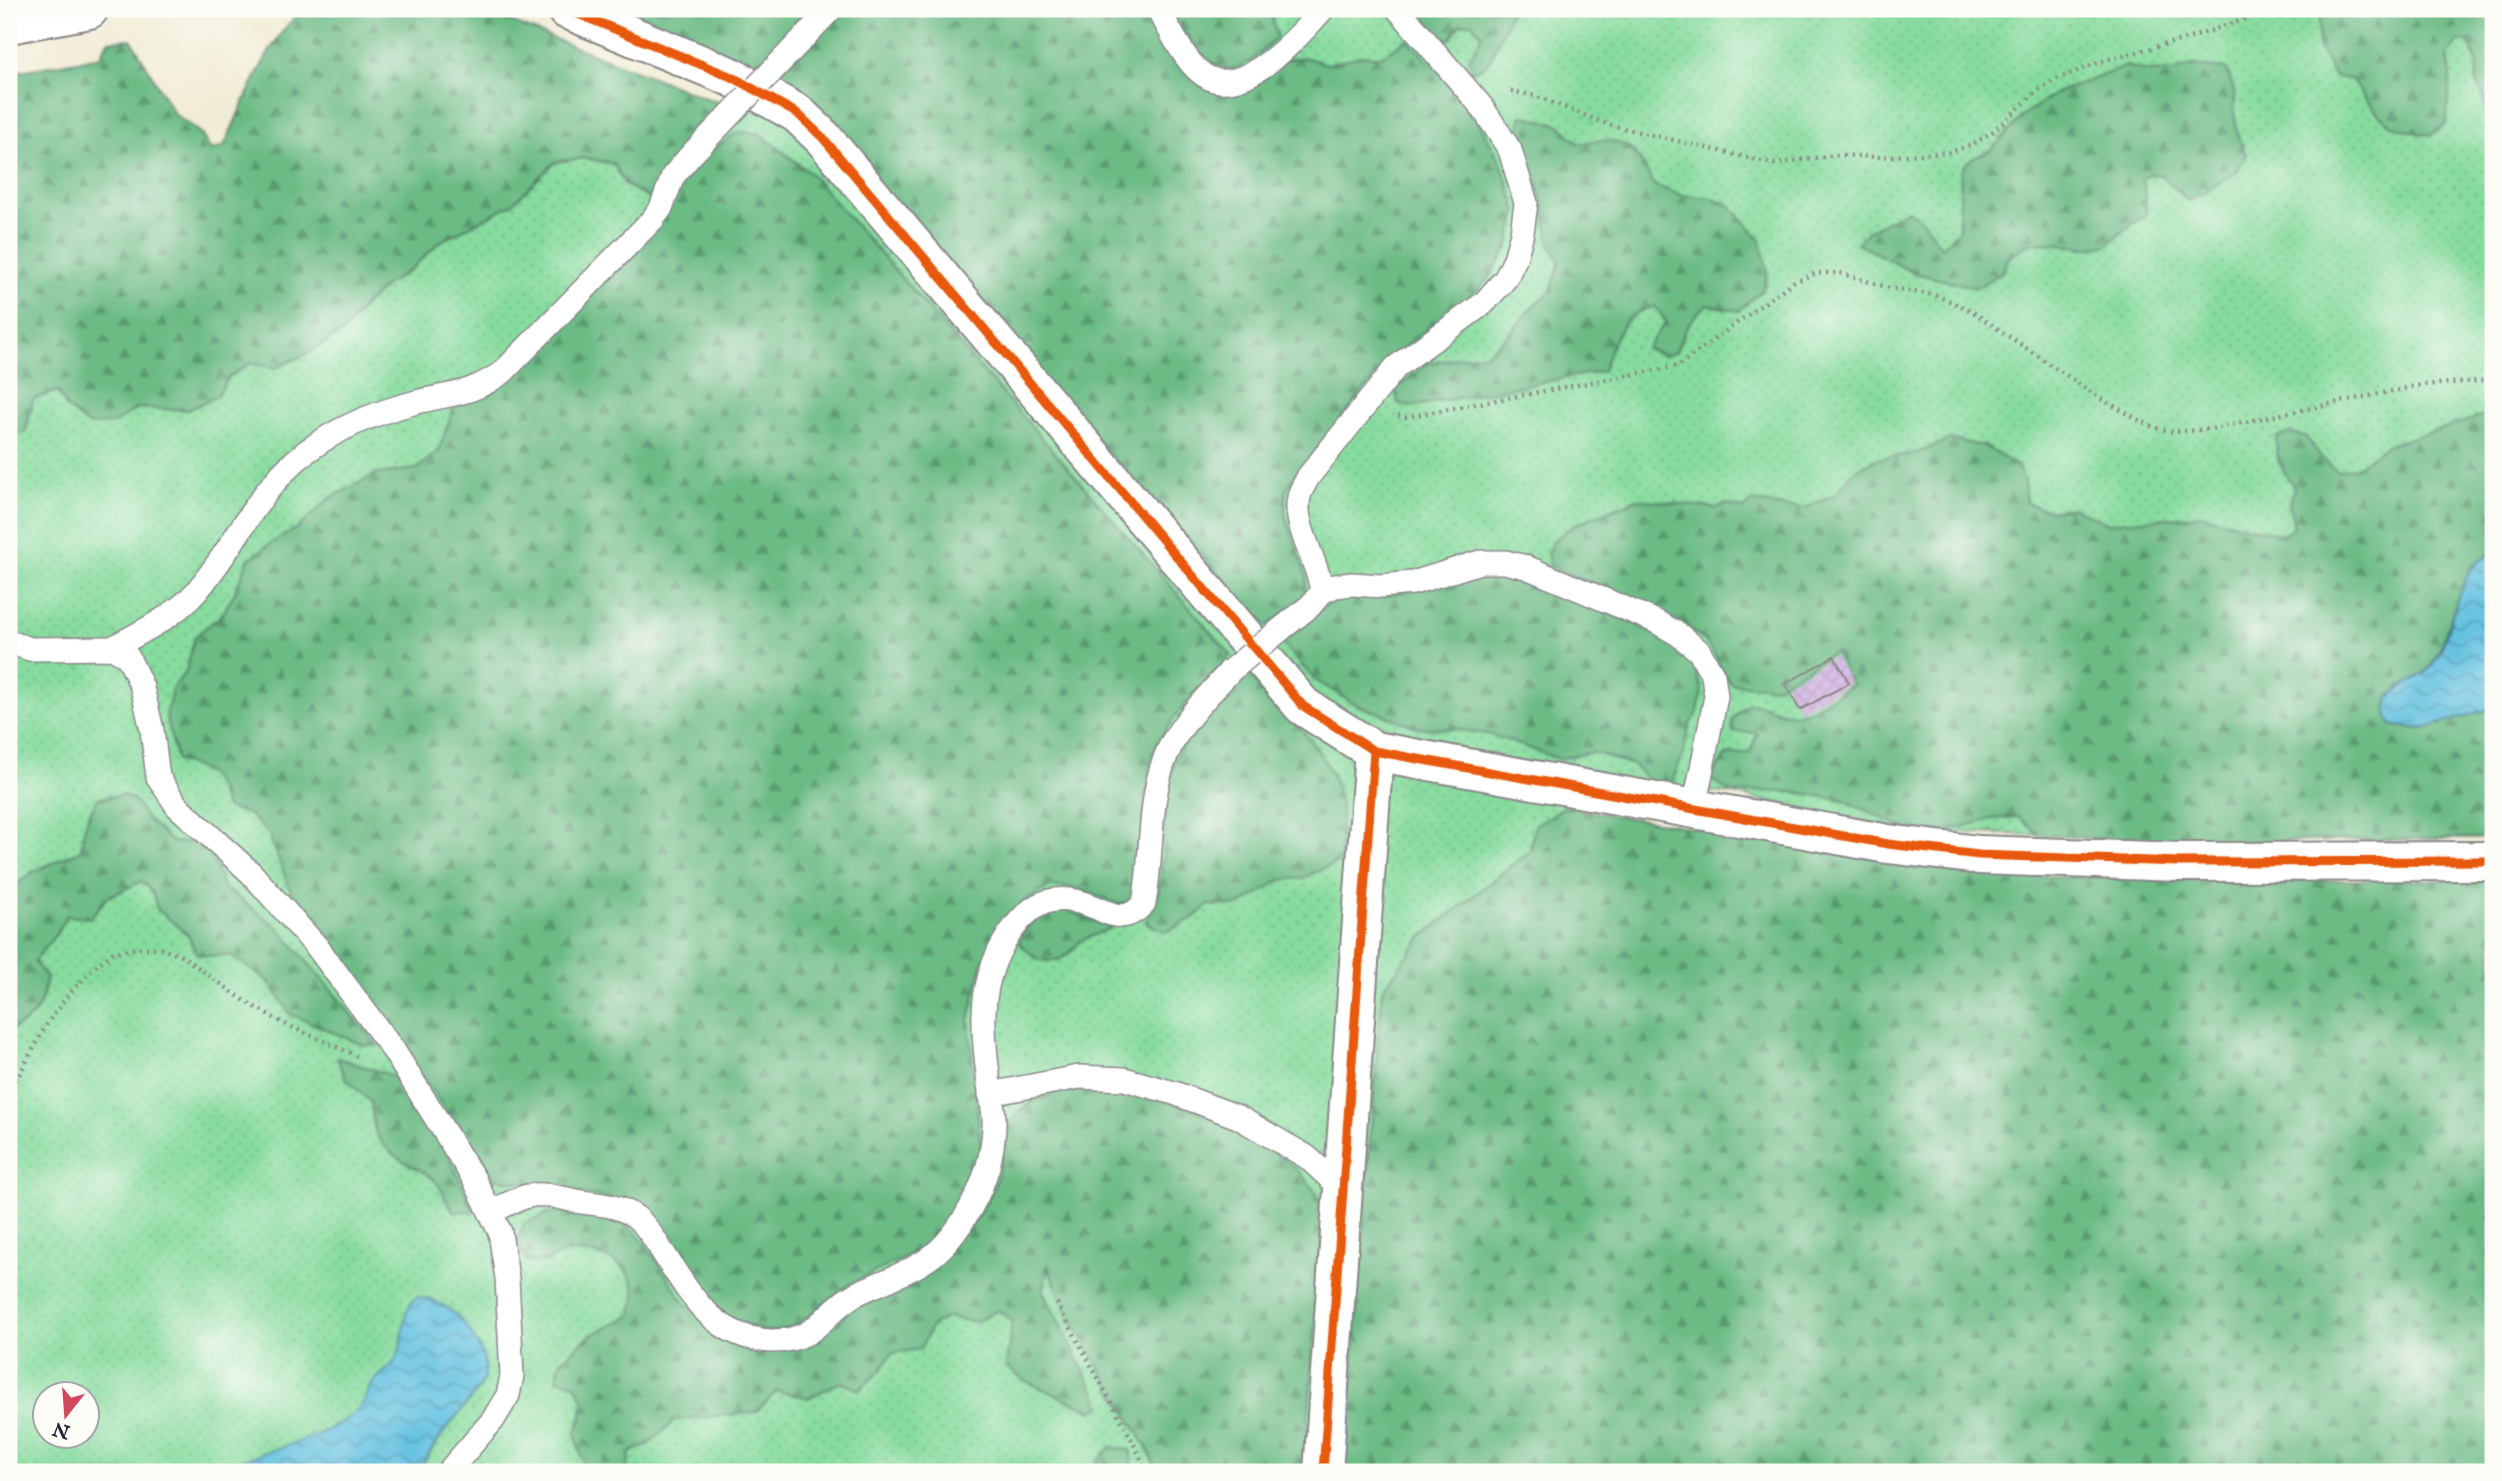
<svg xmlns="http://www.w3.org/2000/svg" width="2502" height="1481" viewBox="0 0 2502 1481" font-family="'IM FELL English',serif">
<style>
.grass{fill:url(#grass-dots);stroke:#547e6c;stroke-width:2;fill-rule:evenodd}
.forest{fill:url(#forest-firs);stroke:#476e60;stroke-width:2}
.water{fill:url(#water-waves);stroke:#42728e;stroke-width:2}
.building{fill:url(#building-cross-hatch)}
.lines{fill:none;stroke-linecap:round;stroke-linejoin:round}
.service-casing{stroke:#8a8788;stroke-width:26}
.minor-casing{stroke:#8a8788;stroke-width:42}
.tertiary-casing{stroke:#8a8788;stroke-width:42}
.path{stroke:#8a8788;stroke-width:4.5;stroke-dasharray:2 5;stroke-linecap:butt}
.service{stroke:#fff;stroke-width:23}
.minor{stroke:#fff;stroke-width:38}
.tertiary{stroke:#fff;stroke-width:38}
.service-bridge-casing{stroke:#8a8788;stroke-width:26;stroke-linecap:butt}
.service-bridge{stroke:#fff;stroke-width:23}
.cycleway-casing{stroke:#fdfcf7;stroke-width:13}
.cycleway{stroke:#e8590c;stroke-width:9}
</style>
<defs>
<pattern id="grass-dots" width="8" height="8" patternUnits="userSpaceOnUse" patternTransform="scale(1.75)"><rect width="8" height="8" fill="#86db9e"/><path d="M2 2h.1M6 6h.1" fill="none" stroke="#73bc89" stroke-width="1.8" stroke-linecap="round"/></pattern>
<pattern id="forest-firs" width="22" height="20" patternUnits="userSpaceOnUse" patternTransform="scale(1.75)"><rect width="22" height="20" fill="#6cbb85"/><path d="M5 1l3.5 6h-7zM16 11l3.5 6h-7z" fill="#58986e"/></pattern>
<pattern id="water-waves" width="16" height="10" patternUnits="userSpaceOnUse" patternTransform="scale(1.75)"><rect width="16" height="10" fill="#62c1e0"/><path d="M0 5q4-4 8 0t8 0" fill="none" stroke="#509cb7"/></pattern>
<pattern id="building-cross-hatch" width="8" height="8" patternUnits="userSpaceOnUse" patternTransform="scale(1.75)"><rect width="8" height="8" fill="#cfaae0"/><path d="M0 0l8 8M0 8l8-8" fill="none" stroke="#b192c1"/></pattern>
</defs>
<rect width="100%" height="100%" fill="#fdfcf7"/>
<filter id="ink" filterUnits="userSpaceOnUse"><feTurbulence type="fractalNoise" baseFrequency=".0143" numOctaves="2"/><feDisplacementMap in="SourceGraphic" scale="14" xChannelSelector="R" yChannelSelector="G"/><feConvolveMatrix kernelMatrix="1 2 1 2 8 2 1 2 1" color-interpolation-filters="sRGB"/></filter>
<filter id="wash" filterUnits="userSpaceOnUse"><feTurbulence type="fractalNoise" baseFrequency=".00686" numOctaves="4" result="noise"/><feDisplacementMap in="SourceGraphic" scale="28" xChannelSelector="R" yChannelSelector="G"/><feGaussianBlur stdDeviation="1.57" result="paint"/><feColorMatrix in="noise" values="0 0 0 0 0 0 0 0 0 0 0 0 0 0 0 0 0 1.4 0 .05"/><feComposite in="paint" operator="in"/></filter>
<g filter="url(#wash)">
<rect width="100%" height="100%" fill="#f1ecd5"/>
<path class="grass" d="M818,9h1675v829l-322,5 -131,-8 -129,-4 -178,-37 -63,-7 -106,20 -29,18 -5,26 -108,86 -40,53 -38,482h-1335v-1031l17,-10 7,-32 25,-8 8,16 47,17 24,-16h22l58,-12 12,-19 22,-14 24,5 29,-13 40,-24 21,-26 21,-20 25,-16 30,-28 71,-37 43,-42 30,-4 29,6 11,21 40,-15zM46,1394h42v42h-42z"/>
<g class="forest">
<path d="M327,9h151l246,96 -59,65 -14,29 -26,-14 -11,-21 -29,-6 -30,4 -43,42 -71,37 -30,28 -25,16 -21,20 -21,26 -40,24 -29,13 -24,-5 -22,14 -12,19 -29,14 -51,-2 -24,16 -25,1 -22,-18 -8,-16 -25,8 -7,32 -17,10v-368l91,-16 8,-16 23,-2 43,75 26,19 11,17 13,-4c14,-30 49,-117 76,-132 7,-4 19,-4 27,-5z"/>
<polygon points="608,9 818,9 759,71"/>
<polygon points="839,9 1144,9 1177,63 1200,86 1219,93 1253,86 1284,60 1304,57 1327,64 1361,56 1382,56 1407,39 1469,104 1501,163 1517,211 1509,245 1490,277 1470,297 1415,338 1378,373 1295,476 1286,490 1285,514 1307,577 1304,596 1267,627 772,81"/>
<polygon points="1172,9 1270,9 1277,38 1250,62 1232,70 1205,61 1185,33"/>
<polygon points="1411,9 1512,9 1491,58 1484,67 1473,71 1468,59 1476,48 1482,35 1471,22 1459,25 1451,38 1441,43"/>
<path d="M2320,9h173v111l-6,1 -4,-25 -7,-15 2,-16 -9,-23 -10,-1 -11,15 3,19 -5,49 -15,11c-50,-7 -51,-18 -80,-56l-16,-2 -17,-31z"/>
<polygon points="2127,66 2148,72 2175,71 2193,66 2227,69 2235,94 2234,112 2239,139 2246,154 2237,172 2189,201 2160,175 2149,174 2143,179 2147,215 2129,226 2107,245 2087,248 2053,243 2027,244 2007,259 2003,271 1977,288 1914,273 1857,243 1868,231 1908,210 1921,219 1942,248 1959,229 1961,171 1968,161 1992,149 2024,115 2056,93"/>
<path d="M1522,116l36,8 21,20c45,-11 56,3 75,41l26,10 33,3 15,6 32,35 8,33 -5,17 -25,22 -30,-6c-18,12 -24,26 -32,47l-12,4 -18,-8 20,-26 -10,-15c-34,3 -44,36 -53,64l-194,36 -11,-4 -3,-13 33,-27 59,-10 23,-19 22,-27 19,-16 9,-29 -10,-18 -11,-56 -22,-53z"/>
<path d="M737,132l22,1 51,40 421,482c-29,32 -64,63 -80,103l-16,141 -14,6 -40,-15 -18,-3h-15l-27,17 -38,57 -14,59 12,130 -11,34 -14,29 -16,23 -20,14 -70,34 -56,43 -19,5 -25,-3 -19,-10 -25,-19 -82,-99 -130,-23 -11,-12 -111,-165 -74,-91 -29,-76 -21,-20 -22,-6c-12,-33 -15,-37 -49,-47l-11,-44 6,-28 14,-18 9,-35 27,-21 13,-23 13,-32 23,-17 28,-16 31,-29 46,-24 41,-5 22,-19 15,-43 37,-14 22,-19 176,-207z"/>
<path d="M2493,413v142c-35,6 -43,85 -63,112 -7,9 -22,15 -32,20l-7,38 32,4 70,-21v130l-322,5 -131,-8 -22,-18 -26,2 -49,13 -32,-1 -68,-31 -49,-8 -32,-1 -29,3 -23,-15 16,-24 24,-2 7,-20 -24,-1 -1,-12 16,-17c17,1 31,10 43,11 17,1 46,-21 61,-29l-17,-33 -59,35 -44,-3 -10,-11 -7,-18 -10,-14 -24,-19 -131,-56 -3,-13 8,-14 21,-15 61,-25 79,9 10,-4 18,5 9,-8 29,6 23,1 32,-14 15,-22 24,-13 41,-6 33,-14 36,8 31,19 7,13 2,24 24,8 23,-3 34,15 96,-8 79,20 12,-7 -5,-26 5,-15c-12,-17 -20,-30 -17,-50l13,-4 15,3 15,20 17,15 20,-4 28,-21z"/>
<polygon points="1499,571 1525,578 1672,639 1692,661 1702,689 1698,712 1690,724 1683,754 1670,787 1647,779 1633,765 1592,752 1559,759 1492,735 1454,729 1419,728 1357,705 1315,680 1282,643 1333,599 1346,595 1383,597 1471,574"/>
<path d="M1246,673c35,36 86,76 94,129 3,18 0,40 0,59l-37,17 -22,2 -43,26 -29,-1 -17,14 -26,13 -20,-9c3,-10 9,-20 12,-30 9,-41 1,-95 17,-133 13,-35 46,-61 71,-87z"/>
<path d="M123,795l11,5 13,19 25,23 25,1 15,14 11,30 55,40 100,119 -15,-1 -73,-31 -21,-32 -39,-27 -21,1 -12,-2 -9,-19 -31,-26 -4,-16 -11,-12 -34,16 -18,21 -24,-2 -8,16 -24,29 13,17c-7,31 -9,39 -38,53v-95l3,-14 -1,-34 22,-16 48,-22c2,-20 6,-35 17,-52z"/>
<polygon points="1564,807 1980,874 2181,880 2493,880 2493,1472 1344,1472 1382,990 1422,937 1530,851 1535,825"/>
<path d="M1062,908l49,20 -31,13 -11,13 -13,7 -18,-1 -19,-17c5,-21 23,-28 43,-35z"/>
<path d="M337,1058l63,20 45,70 29,63 -20,1c-7,-9 -10,-20 -17,-29 -5,-7 -15,-12 -23,-16 -31,-16 -42,-29 -43,-65l-25,-23z"/>
<path d="M1103,1088c72,9 137,33 192,80 12,10 21,26 30,39l-20,252 -5,13h-144l-6,-19 -81,-137 -21,-48 -5,23 59,115 -10,5 -69,-31 -17,-14 6,-45 -14,-11 -23,12 -28,-5 -16,10 -10,22 -29,4 -11,17 -22,20 -18,-8 -33,16 -31,-7 -21,21 -81,8 -23,22 -22,11 -3,19h-41l-11,-38 7,-18 1,-16 -8,-16 -18,-5 3,-17 29,-26 41,-20c19,-43 -21,-66 -60,-64 -9,0 -17,8 -25,10 -5,1 -12,0 -17,0l-11,-19 7,-19 26,-12 51,2 22,8 19,17 44,66 120,39 21,-12 29,-27 115,-78 20,-34 8,-22 6,-39 11,-18 17,-13 23,-8z"/>
<polygon points="1111,1447 1130,1450 1134,1472 1096,1472 1097,1461"/>
</g>
<g class="water">
<path d="M2493,555v153l-70,21 -32,-4c-16,-36 18,-37 37,-55 27,-26 24,-108 65,-115z"/>
<path d="M416,1297c23,2 40,14 53,33 32,48 11,55 -18,93 -13,15 -23,33 -33,49h-201l4,-5 6,-3c37,-12 114,-29 136,-61 4,-5 4,-14 9,-19 7,-11 20,-14 25,-27 9,-20 3,-45 19,-60z"/>
</g>
<g id="blocks">
<polygon class="building" points="1834,656 1849,683 1800,710 1785,684"/>
</g>
</g>
<g filter="url(#ink)">
<use href="#blocks" fill-opacity="0" stroke="#8a8788" stroke-width="2"/>
<g class="lines">
<defs>
<g id="service">
<path d="M1158,9c12,20 29,59 51,69 38,18 92,-44 114,-69"/>
<polyline points="770,73 831,9"/>
<polyline points="1322,592 1335,586 1352,584 1381,586 1413,583 1480,562 1505,562 1526,567 1655,621 1678,634 1699,651 1713,675 1716,696 1694,809"/>
<path d="M1280,630l30,-24 12,-14c-3,-29 -30,-67 -23,-95 1,-7 6,-13 9,-20l88,-110 88,-64 22,-25 9,-19 7,-26 4,-30 -16,-53 -28,-43 -84,-98"/>
<polyline points="9,642 30,649 112,648 128,657 142,687 152,730 158,777 177,806 251,873 318,948 394,1051 474,1179 500,1232 507,1278 512,1376 508,1395 493,1420 448,1472"/>
<path d="M112,648c29,-16 62,-31 84,-56 45,-52 62,-110 124,-150 28,-18 62,-31 93,-39 38,-10 56,-7 90,-31l149,-152 9,-12 12,-32 17,-20"/>
<polyline points="990,1094 1079,1077 1124,1079 1174,1093 1238,1117 1307,1157 1344,1191"/>
<path d="M490,1212c13,-5 30,-16 44,-17 15,-2 33,5 48,7 19,3 38,3 55,16 10,8 18,22 25,33 28,43 51,87 109,90 48,1 52,-30 85,-47 23,-11 51,-20 72,-35 19,-13 32,-32 43,-52 14,-25 22,-52 23,-81 1,-13 -3,-28 -5,-42 -6,-54 -13,-99 19,-148 24,-37 49,-45 89,-28 9,4 19,10 30,7 7,-2 12,-6 17,-12 10,-52 2,-112 28,-160 14,-26 38,-49 58,-72"/>
</g>
<g id="minor">
<polyline points="566,9 734,78 798,114 823,138 1303,706 1374,751 1888,844 1979,855 2179,862 2493,861"/>
<polyline points="9,24 89,9"/>
</g>
<polyline id="tertiary" points="1323,1472 1374,751"/>
</defs>
<use href="#service" class="service-casing"/>
<use href="#minor" class="minor-casing"/>
<use href="#tertiary" class="tertiary-casing"/>
<g class="path">
<polyline points="1511,91 1535,96 1610,125 1774,164 1835,155 1878,157 1951,152 1975,143 1992,132 2041,88 2057,79 2103,61 2193,37 2273,9"/>
<polyline points="1398,416 1406,417 1678,366 1793,282 1817,273 1840,273 1890,288 1935,295 1970,310 2101,399 2152,427 2173,432 2211,429 2421,385 2493,380"/>
<polyline points="9,1093 47,1024 68,995 97,965 112,953 136,948 159,948 182,956 245,1001 283,1023 357,1056"/>
<polyline points="1057,1303 1132,1440 1142,1461 1143,1472"/>
</g>
<use href="#service" class="service"/>
<use href="#minor" class="minor"/>
<use href="#tertiary" class="tertiary"/>
<defs>
<g id="service-bridge">
<polyline points="690,156 770,73"/>
<polyline points="1230,671 1280,630"/>
</g>
</defs>
<use href="#service-bridge" class="service-bridge-casing"/>
<use href="#service-bridge" class="service-bridge"/>
<defs>
<g id="cycleway">
<polyline points="566,9 734,78 798,114 823,138 1303,706 1374,751 1888,844 1979,855 2179,862 2493,861"/>
<polyline points="1323,1472 1374,751"/>
</g>
</defs>
<use href="#cycleway" class="cycleway-casing"/>
<use href="#cycleway" class="cycleway"/>
</g>
</g>
<rect width="2502" height="1481" fill="none" stroke="#fdfcf7" stroke-width="35"/>
<g transform="translate(66 1415) rotate(197)"><circle r="33" fill="#fdfcf7" stroke="#a5a5ac" stroke-width="2"/>
<path d="M0-5L12 26L0 18L-12 26Z" fill="#d1495b"/>
<text y="-10" font-size="19" font-weight="bold" text-anchor="middle" fill="#22223b">N</text>
</g>
</svg>
